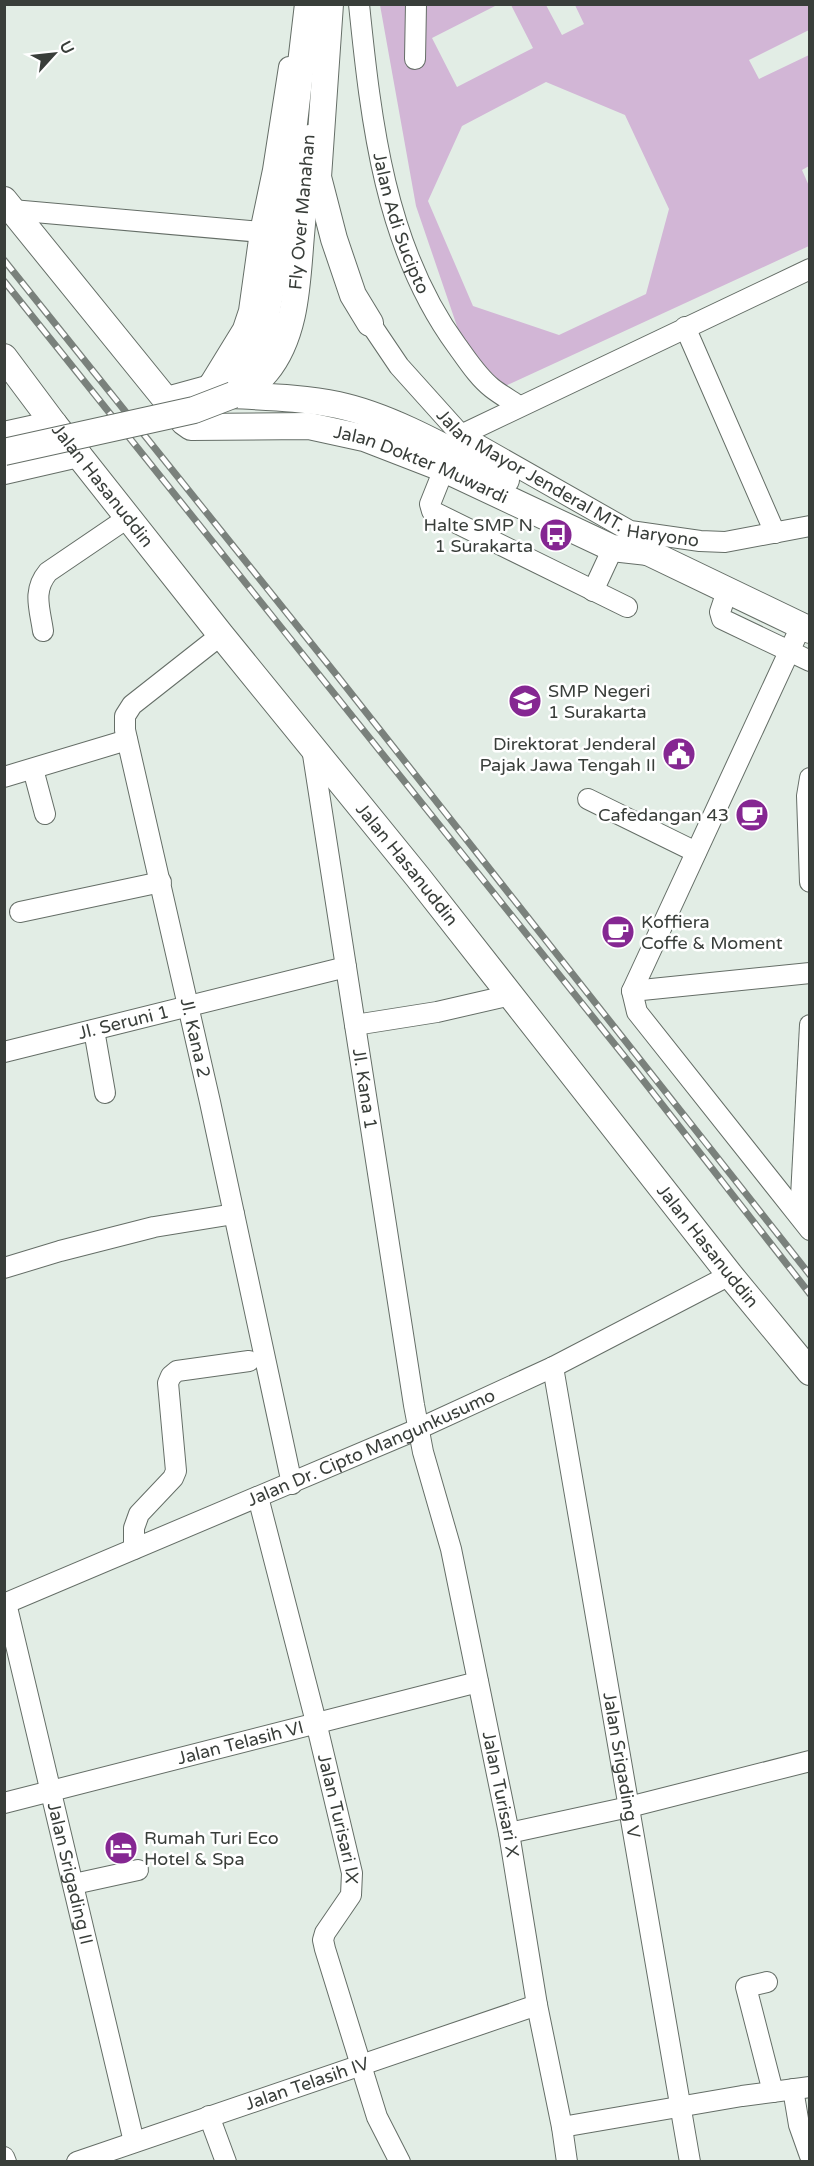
<svg xmlns="http://www.w3.org/2000/svg" width="814" height="2166" viewBox="0 0 814 2166" font-family="'Varela Round',sans-serif">
<style>
.green{fill:#d2b6d6;fill-rule:evenodd}
.lines{fill:none;stroke-linecap:round;stroke-linejoin:round}
.minor-casing{stroke:#656e67;stroke-width:22}
.major-casing{stroke:#656e67;stroke-width:28}
.minor{stroke:#fff;stroke-width:20}
.major{stroke:#fff;stroke-width:26}
.rail-casing{stroke:#7a817c;stroke-width:7}
.rail{stroke:#fff;stroke-width:4.5;stroke-dasharray:14;stroke-linecap:butt}
.major-bridge-casing{stroke:#656e67;stroke-width:28;stroke-linecap:butt}
.major-bridge{stroke:#fff;stroke-width:26}
.labels{text-anchor:middle;dominant-baseline:central;stroke-width:5;stroke-linejoin:round;paint-order:stroke}
.street-label{font-size:18px;fill:#393e3a;stroke:#fff}
.poi-label{font-size:18px;fill:#393e3a;stroke:#fff;text-anchor:end}
</style>
<rect width="100%" height="100%" fill="#e2ede5"/>
<path class="green" d="M380,5h117l-65,33 25,49 76,-39 -22,-43h35l16,30 22,-11 -9,-19h234v25l-60,30 10,19 50,-24v111l-7,4 7,16v60l-308,142 -41,-53 -44,-129zM546,82l79,33 44,94 -23,85 -87,41 -86,-29 -45,-105 34,-75z"/>
<g class="lines">
<defs>
<g id="minor">
<path id="s1" d="M359,4c12,118 26,244 98,342 11,15 21,31 35,42 9,7 18,12 27,18"/>
<polyline points="415,59 416,4"/>
<polyline points="12,210 272,233"/>
<path id="s2" d="M370,323l29,43 62,69 169,96 70,10 25,1 85,-16"/>
<polyline points="685,327 775,533"/>
<polyline points="208,386 243,329 249,311 260,232 273,170 289,67"/>
<polyline points="461,435 810,269"/>
<polyline points="444,469 430,504 432,511 627,607"/>
<polyline points="593,591 613,548"/>
<polyline points="727,591 720,612 722,619 810,661"/>
<polyline points="801,626 632,991 637,1012 810,1230"/>
<path d="M43,631c-3,-22 -11,-40 5,-59l81,-55"/>
<path id="s3" d="M221,635l-89,70 -7,11v14l85,372 82,382"/>
<path id="s4" d="M312,748l102,657 9,47 28,97 58,284 28,172 25,122 5,35"/>
<polyline points="33,769 45,814"/>
<polyline points="4,777 127,740"/>
<polyline points="810,778 807,796 810,882"/>
<polyline points="588,799 696,852"/>
<polyline points="20,912 161,882"/>
<polyline points="632,991 810,973"/>
<polyline points="355,1025 437,1012 511,995"/>
<polyline points="94,1030 105,1093"/>
<path id="s5" d="M4,1052l342,-85"/>
<polyline points="800,1216 810,1025"/>
<polyline points="4,1268 60,1251 154,1227 234,1214"/>
<path id="s6" d="M553,1367l137,795"/>
<path id="s7" d="M258,1497l58,225 36,151 -1,22 -26,38 -2,7 2,9 52,168 23,45"/>
<polyline points="134,1549 134,1528 139,1514 173,1478 176,1471 168,1383 171,1376 177,1371 249,1361"/>
<path id="s8" d="M6,1603l128,539"/>
<path id="s9" d="M4,1604l414,-175 135,-62 177,-92"/>
<path id="s10" d="M4,1803l474,-121"/>
<polyline points="509,1833 629,1807 810,1761"/>
<polyline points="74,1884 138,1870"/>
<polyline points="767,1982 746,1987 773,2092"/>
<polyline points="793,2089 799,2125 810,2156"/>
<polyline points="209,2116 226,2162"/>
<polyline points="562,2127 742,2096 810,2087"/>
<polyline points="4,2157 6,2162"/>
<path id="s11" d="M77,2162l460,-157"/>
</g>
<g id="major">
<polyline points="330,4 318,177 334,239 353,295 370,323"/>
<path id="s12" d="M4,200l180,222 7,5 118,-1 55,12 80,31 168,79 36,4"/>
<path id="s13" d="M4,357l50,67 167,211 196,241 313,399 80,97"/>
<path d="M233,395c35,2 71,3 105,10 56,12 118,49 168,75"/>
<path d="M233,395c12,-6 24,-12 33,-23 31,-37 31,-92 35,-137 3,-32 5,-64 8,-97"/>
<polyline points="167,400 207,389 238,367 256,345 265,321 281,234 308,4"/>
<polyline points="4,435 54,424"/>
<polyline points="4,471 78,454"/>
<polyline points="633,545 810,630"/>
</g>
</defs>
<use href="#minor" class="minor-casing"/>
<use href="#major" class="major-casing"/>
<use href="#minor" class="minor"/>
<use href="#major" class="major"/>
<defs>
<g id="rail">
<polyline points="4,260 339,678 810,1275"/>
<polyline points="4,281 632,1066 810,1294"/>
</g>
</defs>
<use href="#rail" class="rail-casing"/>
<use href="#rail" class="rail"/>
<defs>
<polyline id="major-bridge" points="4,452 194,410 233,395"/>
</defs>
<use href="#major-bridge" class="major-bridge-casing"/>
<use href="#major-bridge" class="major-bridge"/>
</g>
<defs>
<symbol id="bus-disc" viewBox="-11 -11 22 22"><circle r="9.5" fill="#852792" stroke="#fff"/><path d="M-5-6H5V4H4V6H2V4H-2V6H-4V4H-5ZM-3.5-4V0h7V-4ZM-3.5 1.2v1.5H-2V1.2ZM2 1.2v1.5H3.5V1.2Z" fill="#fff"/></symbol>
<symbol id="school-disc" viewBox="-11 -11 22 22"><circle r="9.5" fill="#852792" stroke="#fff"/><path d="M0-5L7-2L0 1L-7-2ZM-4 1L0 2.5L4 1V4Q0 6-4 4Z" fill="#fff"/></symbol>
<symbol id="civic-disc" viewBox="-11 -11 22 22"><circle r="9.5" fill="#852792" stroke="#fff"/><path d="M-.6-6.5H3V-4.5H.6V-3L4-1V1h2V6H-6V1h2V-1L-.6-3ZM-1.2 2.5V6h2.4V2.5Z" fill="#fff"/></symbol>
<symbol id="cafe-disc" viewBox="-11 -11 22 22"><circle r="9.5" fill="#852792" stroke="#fff"/><path d="M-5.5-4.5H6V0H3Q3 3.5 0 3.5H-2.5Q-5.5 3.5-5.5 0ZM3-3.2v2h1.7v-2ZM-6 4.5H4V6H-6Z" fill="#fff"/></symbol>
<symbol id="hotel-disc" viewBox="-11 -11 22 22"><circle r="9.5" fill="#852792" stroke="#fff"/><path d="M-6-4.5h1.5V1H6V5H4.5V3h-9V5H-6ZM-4 0a1.8 1.8 0 1 1 3.6 0ZM.5 0V-2.5h3Q6-2.5 6 0Z" fill="#fff"/></symbol>
</defs>
<g fill-rule="evenodd">
<use href="#bus-disc" x="537" y="516" width="38" height="38"/>
<use href="#school-disc" x="506" y="682" width="38" height="38"/>
<use href="#civic-disc" x="660" y="735" width="38" height="38"/>
<use href="#cafe-disc" x="733" y="796" width="38" height="38"/>
<use href="#cafe-disc" x="599" y="913" width="38" height="38"/>
<use href="#hotel-disc" x="102" y="1829" width="38" height="38"/>
</g>
<g class="labels">
<g class="street-label">
<text transform="translate(302 212) rotate(-85)">Fly Over Manahan</text>
<text stroke="none"><textPath href="#s1" startOffset="224">Jalan Adi Sucipto</textPath></text>
<text stroke="none"><textPath href="#s12" startOffset="531">Jalan Dokter Muwardi</textPath></text>
<text stroke="none"><textPath href="#s2" startOffset="261">Jalan Mayor Jenderal MT. Haryono</textPath></text>
<text stroke="none"><textPath href="#s13" startOffset="162">Jalan Hasanuddin</textPath></text>
<text stroke="none"><textPath href="#s13" startOffset="648">Jalan Hasanuddin</textPath></text>
<text stroke="none"><textPath href="#s5" startOffset="123">Jl. Seruni 1</textPath></text>
<text stroke="none"><textPath href="#s3" startOffset="456">Jl. Kana 2</textPath></text>
<text stroke="none"><textPath href="#s4" startOffset="345">Jl. Kana 1</textPath></text>
<text stroke="none"><textPath href="#s13" startOffset="1134">Jalan Hasanuddin</textPath></text>
<text stroke="none"><textPath href="#s9" startOffset="399">Jalan Dr. Cipto Mangunkusumo</textPath></text>
<text stroke="none"><textPath href="#s10" startOffset="244">Jalan Telasih VI</textPath></text>
<text stroke="none"><textPath href="#s6" startOffset="404">Jalan Srigading V</textPath></text>
<text stroke="none"><textPath href="#s4" startOffset="1064">Jalan Turisari X</textPath></text>
<text stroke="none"><textPath href="#s7" startOffset="332">Jalan Turisari IX</textPath></text>
<text stroke="none"><textPath href="#s8" startOffset="278">Jalan Srigading II</textPath></text>
<text stroke="none"><textPath href="#s11" startOffset="243">Jalan Telasih IV</textPath></text>
</g>
<g class="poi-label">
<text x="533" y="525">Halte SMP N<tspan x="533" dy="21">1 Surakarta</tspan></text>
<text x="548" y="691" text-anchor="start">SMP Negeri<tspan x="548" dy="21">1 Surakarta</tspan></text>
<text x="656" y="744">Direktorat Jenderal<tspan x="656" dy="21">Pajak Jawa Tengah II</tspan></text>
<text x="729" y="815">Cafedangan 43</text>
<text x="641" y="922" text-anchor="start">Koffiera<tspan x="641" dy="21">Coffe &amp; Moment</tspan></text>
<text x="144" y="1838" text-anchor="start">Rumah Turi Eco<tspan x="144" dy="21">Hotel &amp; Spa</tspan></text>
</g>
</g>
<rect width="814" height="2166" fill="none" stroke="#393e3a" stroke-width="12"/>
<g transform="translate(54 54) rotate(63)" stroke="#ffffff" stroke-width="4.5" paint-order="stroke">
<path d="M0-4.5L10 22L0 15L-10 22Z" fill="#393e3a"/>
<text y="-9" font-size="16" font-weight="bold" text-anchor="middle" fill="#393e3a">U</text>
</g>
</svg>
